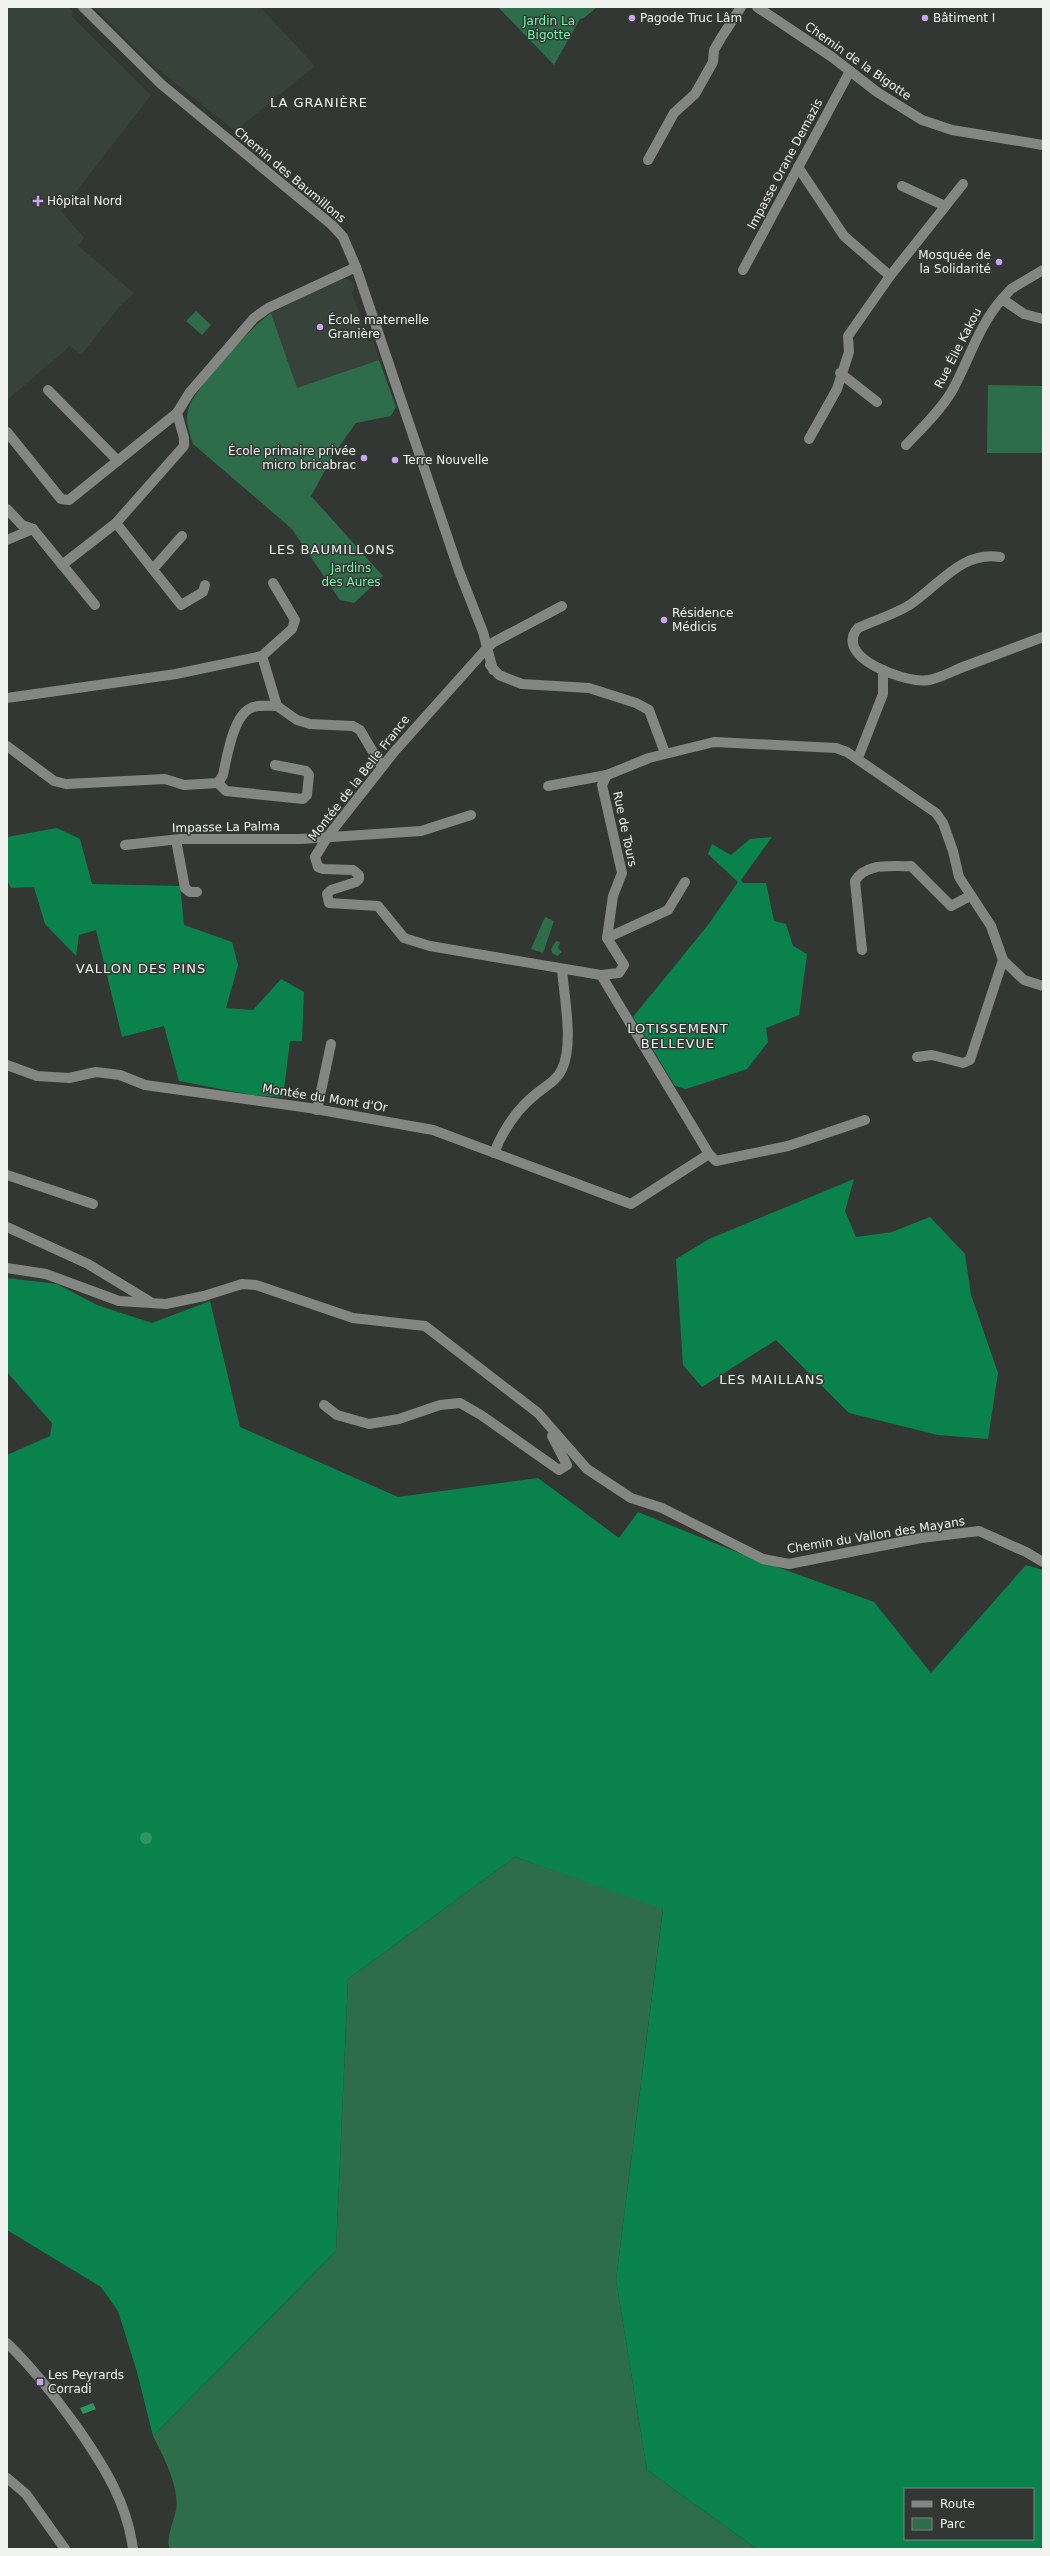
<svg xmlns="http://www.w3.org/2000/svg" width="1050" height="2556" viewBox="0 0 1050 2556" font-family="'DejaVu Sans',sans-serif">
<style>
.built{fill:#37423b}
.green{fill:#2e6d49}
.forest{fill:#0a824c;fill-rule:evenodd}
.water{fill:#2d965f}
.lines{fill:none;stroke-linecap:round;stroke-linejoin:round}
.minor{stroke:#848684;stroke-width:10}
.poi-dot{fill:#c8a5ee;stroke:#333734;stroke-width:1.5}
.labels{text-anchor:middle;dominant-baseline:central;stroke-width:3;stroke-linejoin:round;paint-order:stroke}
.poi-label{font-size:12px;fill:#f1f3f1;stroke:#333734;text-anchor:start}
.park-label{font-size:12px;fill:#73f5aa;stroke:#333734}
.street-label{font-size:12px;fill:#f1f3f1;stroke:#333734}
.neighbourhood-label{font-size:13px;letter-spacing:1px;fill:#f1f3f1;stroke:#333734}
</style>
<rect width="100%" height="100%" fill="#333734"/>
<g class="built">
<polygon points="7,7 68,7 73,12 72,17 151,95 61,211 84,238 78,246 134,293 119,307 81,355 70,346 7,400"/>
<polygon points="94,7 260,7 315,66 235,131 153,65"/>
<polygon points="342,278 350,279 353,283 355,288 352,293 369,342 373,341 379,360 297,389 271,313"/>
</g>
<g class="green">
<polygon points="498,7 597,7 584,18 580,19 554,65"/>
<polygon points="196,311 211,325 202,335 186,321"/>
<path d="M271,313l26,75 82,-28 17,47 -5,9 -35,7 -21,29 -24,44 72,80 -29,27 -14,-3 -48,-71 -99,-85c-3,-10 -8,-22 -5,-33 3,-20 65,-86 83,-98z"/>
<polygon points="988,385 1043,386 1043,453 987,453"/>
<polygon points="545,917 554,921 543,953 531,949"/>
<polygon points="556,941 560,942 558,948 562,952 557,956 552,953 551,949"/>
<path d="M515,1857l148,51 -47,372 31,190 110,79h-588c-2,-15 4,-25 7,-39 4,-22 -13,-55 -23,-74l183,-185 12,-272z"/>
</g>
<g class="forest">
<polygon points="57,828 80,839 92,884 180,886 184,925 232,942 238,965 226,1008 253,1010 281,979 304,992 302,1041 290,1041 283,1097 252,1095 179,1081 164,1026 122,1037 96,930 79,935 76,956 45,924 34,887 11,888 7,880 7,837"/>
<polygon points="772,837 741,880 743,883 766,883 774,921 786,924 793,946 807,954 799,1015 766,1028 768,1042 747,1069 686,1089 675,1086 633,1017 708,925 738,882 708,854 712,844 731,855 750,839"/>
<polygon points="854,1179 845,1211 856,1237 892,1232 930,1217 965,1254 971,1295 998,1373 988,1439 938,1435 849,1413 776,1340 702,1387 683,1365 676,1259 709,1239"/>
<path d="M7,1278l50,6 40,21 55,18 58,-22 30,126 158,70 140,-19 81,60 19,-26 106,43 130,47 57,71 95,-108 17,5v979h-286l-110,-79 -31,-190 47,-371 -148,-52 -167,122 -12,272 -183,185 -16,-64 -19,-61 -17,-24 -94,-57v-775l43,-19 2,-13 -45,-51zM905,2489h128v50h-128z"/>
</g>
<g class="water">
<circle cx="146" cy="1838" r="6"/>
<polygon points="93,2403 96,2409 83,2414 80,2408"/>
</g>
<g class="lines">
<g class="minor">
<polyline points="83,7 161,84 332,225 343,237 356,267 459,571 483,632 493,670"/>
<polyline points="757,7 832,57 877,92 922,120 952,130 1043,145"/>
<polyline points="648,160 674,113 695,94 713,62 714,50 721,38 741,7"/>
<polyline points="798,167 844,236 890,276 963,184"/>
<polyline points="902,186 945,206"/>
<polyline points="743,270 850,71"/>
<polyline points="1002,299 1011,289 1043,270"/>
<polyline points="840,373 877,402"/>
<polyline points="48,390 118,461"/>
<polyline points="7,432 61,499 69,500 177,413"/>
<polyline points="809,439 837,389 849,352 848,336 890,276"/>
<path d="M906,445c16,-17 34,-34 46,-54 17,-31 27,-66 50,-92l22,15 19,5"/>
<polyline points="7,509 22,525 33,529 95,605"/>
<polyline points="116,523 181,605 203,592 205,585"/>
<polyline points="7,540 33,529"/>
<path d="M1000,557c-38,-6 -60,27 -89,47 -15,10 -36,16 -53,24 -7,8 -7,16 -1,24 12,16 53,31 72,28 11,-2 24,-9 34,-13 27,-10 53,-20 80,-30"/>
<polyline points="62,565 116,523 184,446 184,438 177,413 190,392 254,318 268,308 356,267"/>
<polyline points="153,569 182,536"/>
<polyline points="562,606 494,642 487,648 394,752 328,836 315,857 318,867 323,869 353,870 359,875 359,879 356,882 331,890 327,894 329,903 378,906 404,938 430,946 601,975 619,973 624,965 607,938 613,896 622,873 602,785 607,775 649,758 714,742 836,748 847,752 936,813 943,823 953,851 959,877 991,926 1003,960 1024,980 1043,986"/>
<polyline points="262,656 277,706 297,720 310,724 353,726 360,730 382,767"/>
<polyline points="490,665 499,675 522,684 589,688 636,703 649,710 665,753"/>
<polyline points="7,698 176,674 262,656 292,629 295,620 273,583"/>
<path d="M7,746l47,35 12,3 99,-5 19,6 34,-2 5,-8c4,-18 10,-57 26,-66 8,-5 20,-3 28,-3"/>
<polyline points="858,758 883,694 883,670"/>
<polyline points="218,783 226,791 303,799 307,795 309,775 306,771 275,765"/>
<polyline points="548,786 607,775"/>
<polyline points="176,840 185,888 190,892 197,892"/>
<polyline points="125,845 180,839 301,839 421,831 471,815"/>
<polyline points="607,938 668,910 685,882"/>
<path d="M862,950l-7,-69c11,-19 36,-14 56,-15l40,40 19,-10"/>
<polyline points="601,975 709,1154 716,1161 788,1146 865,1120"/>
<polyline points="917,1057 932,1055 963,1063 970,1060 1003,960"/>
<polyline points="7,1065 37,1076 69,1078 96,1072 120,1075 145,1085 310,1108 433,1130 631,1204 709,1154"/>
<polyline points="317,1110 331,1044"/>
<path d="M494,1153c9,-23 22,-43 42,-59 9,-8 21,-13 26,-25 12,-25 2,-72 0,-100"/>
<polyline points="7,1175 93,1204"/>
<polyline points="7,1227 88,1264 149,1301"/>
<polyline points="7,1268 46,1274 119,1301 166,1304 204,1296 242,1284 256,1285 353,1318 425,1326 538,1413 587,1469 631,1498 662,1508 763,1559 789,1564 921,1538 979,1531 1026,1552 1043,1562"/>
<polyline points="324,1405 337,1415 369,1424 399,1419 440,1405 460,1403 481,1415 559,1470 567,1465 552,1436"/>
<path d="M7,2343c28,27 50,56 72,87 26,38 48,73 54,119"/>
<polyline points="7,2478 26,2494 65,2549"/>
</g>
</g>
<g class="poi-dot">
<circle cx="632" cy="18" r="4"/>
<circle cx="925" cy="18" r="4"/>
<path d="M36 195h4v4h4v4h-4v4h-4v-4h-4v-4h4z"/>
<circle cx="999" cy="262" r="4"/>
<circle cx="320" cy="327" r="4"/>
<circle cx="364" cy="458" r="4"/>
<circle cx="395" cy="460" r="4"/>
<circle cx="664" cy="620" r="4"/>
<rect x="36" y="2378" width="8" height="8" rx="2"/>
</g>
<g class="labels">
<g class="poi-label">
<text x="640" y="18">Pagode Truc Lâm</text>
<text x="933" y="18">Bâtiment I</text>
<text x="47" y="201">Hôpital Nord</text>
<text x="991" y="255" text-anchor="end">Mosquée de<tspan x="991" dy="14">la Solidarité</tspan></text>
<text x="328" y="320">École maternelle<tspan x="328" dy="14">Granière</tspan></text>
<text x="356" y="451" text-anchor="end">École primaire privée<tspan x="356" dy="14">micro bricabrac</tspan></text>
<text x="403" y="460">Terre Nouvelle</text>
<text x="672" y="613">Résidence<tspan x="672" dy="14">Médicis</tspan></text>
<text x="48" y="2375">Les Peyrards<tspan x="48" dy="14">Corradi</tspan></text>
</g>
<g class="park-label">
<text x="549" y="21">Jardin La<tspan x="549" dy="14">Bigotte</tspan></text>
<text x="351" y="568">Jardins<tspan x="351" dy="14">des Aures</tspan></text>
</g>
<g class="street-label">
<text transform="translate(858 61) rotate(35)">Chemin de la Bigotte</text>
<text transform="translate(785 164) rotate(-62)">Impasse Orane Demazis</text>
<text transform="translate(290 175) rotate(40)">Chemin des Baumillons</text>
<text transform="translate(958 348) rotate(-63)">Rue Élie Kakou</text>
<text transform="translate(359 778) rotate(-52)">Montée de la Belle France</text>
<text transform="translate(226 827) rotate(-1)">Impasse La Palma</text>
<text transform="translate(625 829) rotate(78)">Rue de Tours</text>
<text transform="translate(325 1098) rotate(9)">Montée du Mont d'Or</text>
<text transform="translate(876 1535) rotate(-9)">Chemin du Vallon des Mayans</text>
</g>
<g class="neighbourhood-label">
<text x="319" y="102">LA GRANIÈRE</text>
<text x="332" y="549">LES BAUMILLONS</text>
<text x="141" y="968">VALLON DES PINS</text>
<text x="678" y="1028">LOTISSEMENT<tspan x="678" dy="15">BELLEVUE</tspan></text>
<text x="772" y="1379">LES MAILLANS</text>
</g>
</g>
<rect width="1050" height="2556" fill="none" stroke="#f1f3f1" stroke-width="16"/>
<rect x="904" y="2488" width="130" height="52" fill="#333734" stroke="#7f8280"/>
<rect x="912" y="2501" width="20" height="6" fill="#848684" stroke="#7f8280"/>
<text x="940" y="2508" font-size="12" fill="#f1f3f1">Route</text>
<rect x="912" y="2518" width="20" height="12" fill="#2e6d49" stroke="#7f8280"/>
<text x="940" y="2528" font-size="12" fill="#f1f3f1">Parc</text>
</svg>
